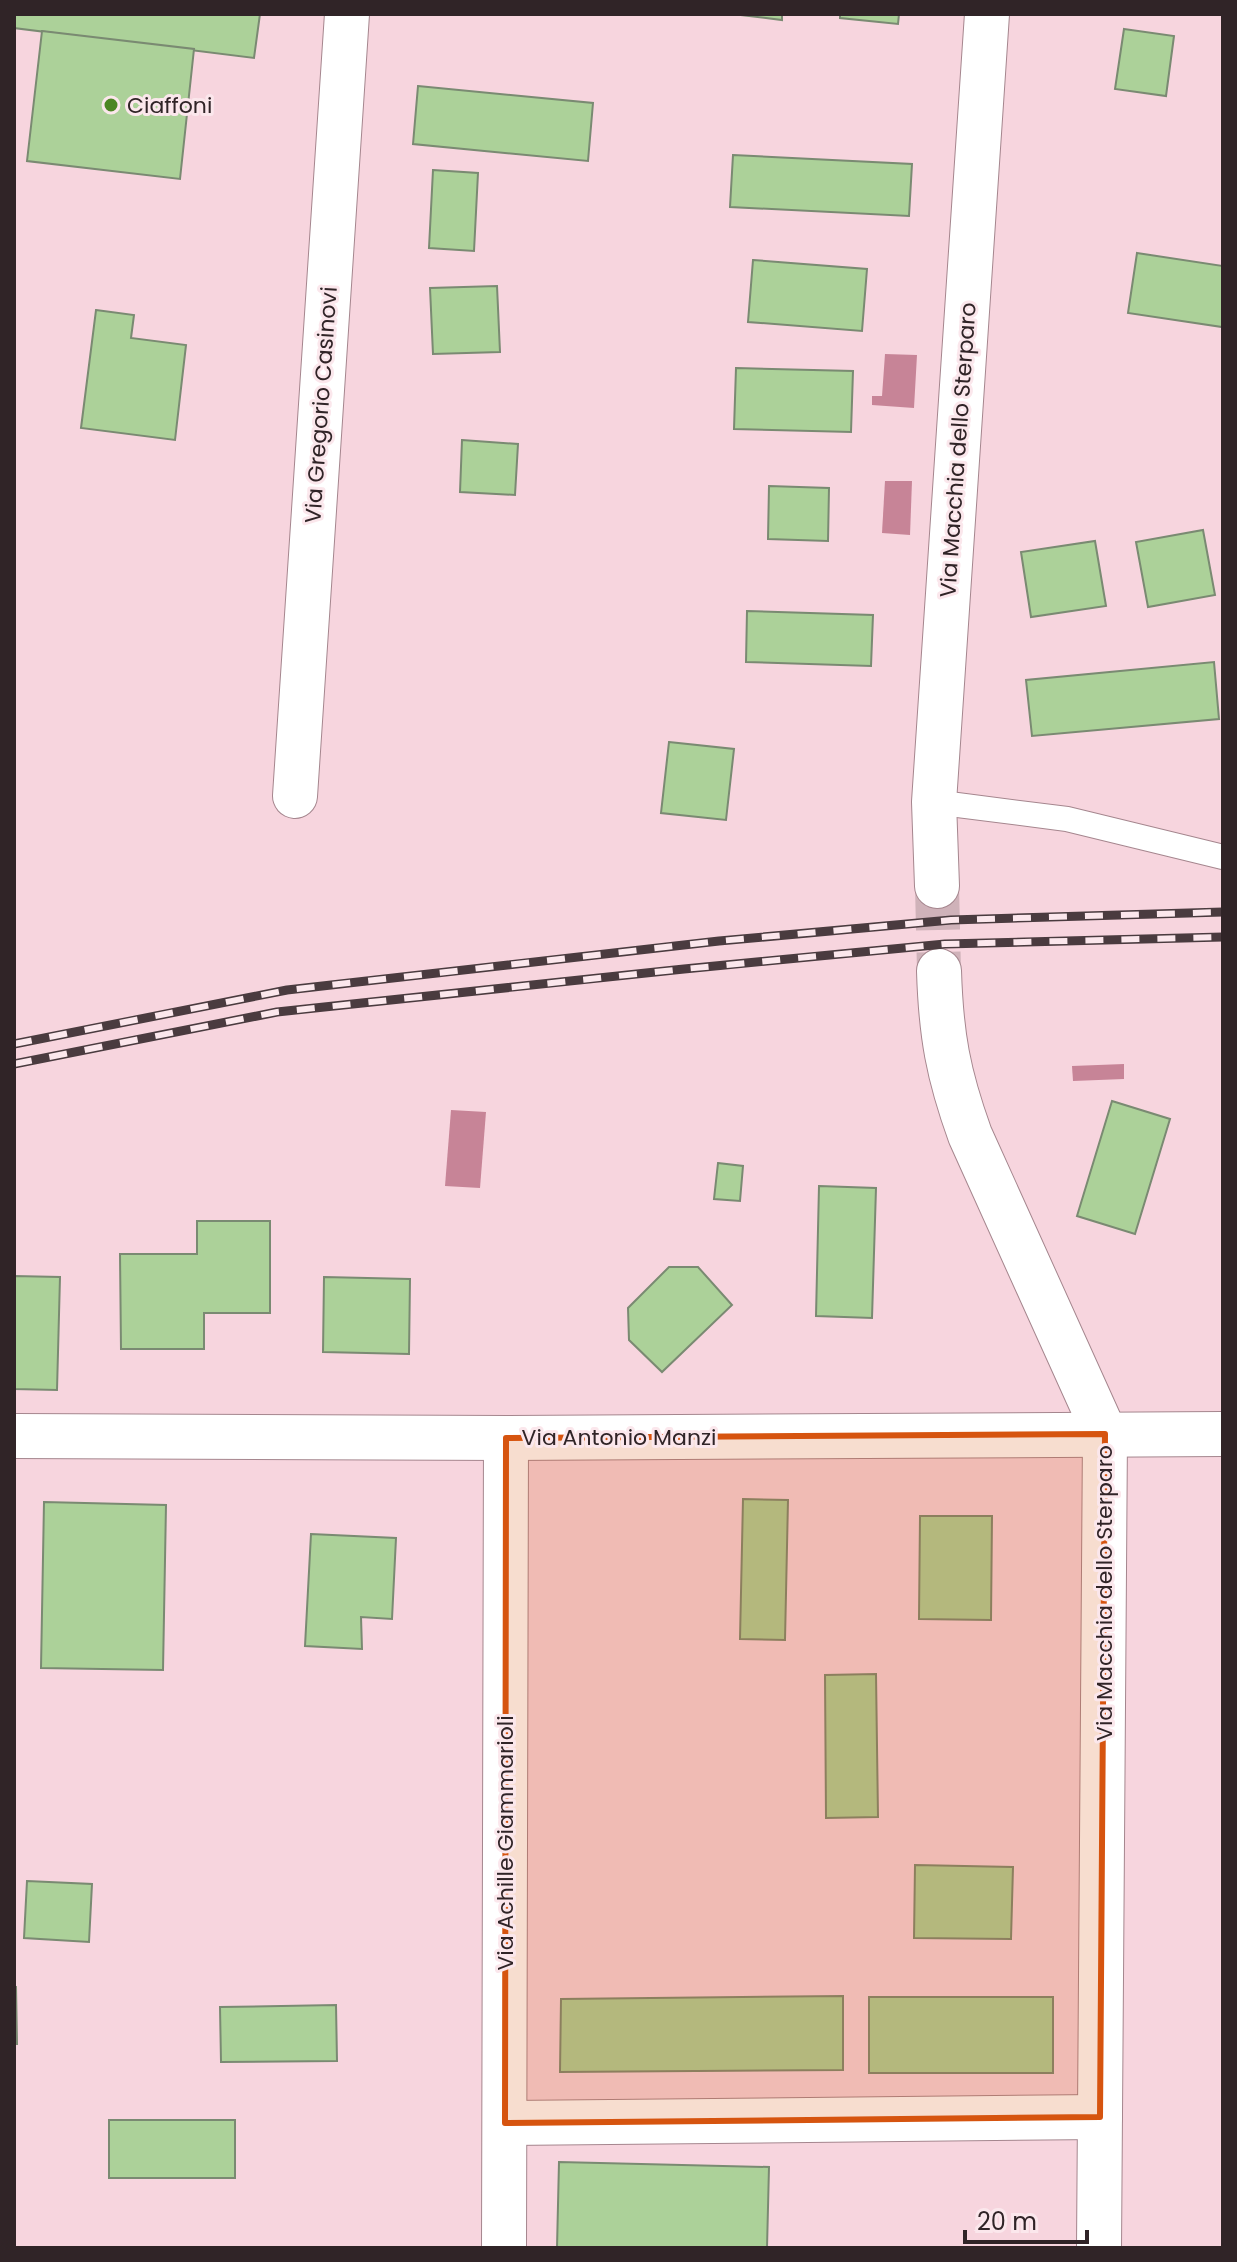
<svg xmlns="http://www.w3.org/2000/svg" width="1237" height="2262" viewBox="0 0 1237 2262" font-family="Poppins,sans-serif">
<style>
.water{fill:#c78497}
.building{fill:#acd199;stroke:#7a8a72;stroke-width:2}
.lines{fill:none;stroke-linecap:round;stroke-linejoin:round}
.street-tunnel{stroke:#cfb2b9;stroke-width:44;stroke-dasharray:44 22;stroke-linecap:butt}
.lane-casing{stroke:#a5868e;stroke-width:26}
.street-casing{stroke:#a5868e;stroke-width:46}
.lane{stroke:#fff;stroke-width:24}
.street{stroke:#fff;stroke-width:44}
.rail-casing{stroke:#4a3b3f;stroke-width:9}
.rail{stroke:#fbe7ec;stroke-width:6;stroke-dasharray:18;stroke-linecap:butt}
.marked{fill:#d6540f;fill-opacity:0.2;stroke:#d6540f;stroke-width:6;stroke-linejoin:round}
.poi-dot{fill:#4c8623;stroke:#fbe7ec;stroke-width:3}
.labels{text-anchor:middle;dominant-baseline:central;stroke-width:6;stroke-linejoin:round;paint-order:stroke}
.poi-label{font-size:22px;fill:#302427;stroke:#fbe7ec;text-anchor:start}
.street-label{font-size:22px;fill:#302427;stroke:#fbe7ec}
</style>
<rect width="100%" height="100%" fill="#f7d5de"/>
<g class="water">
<polygon points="885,354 917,355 914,408 872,405 872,396 882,396"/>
<polygon points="885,481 912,481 910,535 882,533"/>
<polygon points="1124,1064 1124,1079 1073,1081 1072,1066"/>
<polygon points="451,1110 486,1112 480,1188 445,1186"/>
</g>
<g class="building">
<polygon points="14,14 260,14 254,58 14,28"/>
<polygon points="732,14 782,14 782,20"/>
<polygon points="840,14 899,14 898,24 840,18"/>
<polygon points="1124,29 1174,36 1166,96 1115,89"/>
<polygon points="42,31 194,49 180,179 27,161"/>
<polygon points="418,86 593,103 588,161 413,144"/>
<polygon points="733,155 912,164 909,216 730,207"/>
<polygon points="433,170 478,173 474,251 429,248"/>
<polygon points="1137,253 1223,266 1222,327 1128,313"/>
<polygon points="753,260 867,269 862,331 748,322"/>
<polygon points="497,286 500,352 433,354 430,288"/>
<polygon points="96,310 134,315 131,338 186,345 175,440 81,428"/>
<polygon points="736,368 853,371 851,432 734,429"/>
<polygon points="462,440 518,444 515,495 460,492"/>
<polygon points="769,486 829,488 828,541 768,539"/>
<polygon points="1203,530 1215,595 1148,607 1136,542"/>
<polygon points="1095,541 1106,606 1031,617 1021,552"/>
<polygon points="747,611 873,615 871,666 746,662"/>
<polygon points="1214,662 1219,719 1032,736 1026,680"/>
<polygon points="669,742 734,749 726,820 661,813"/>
<polygon points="1112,1101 1170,1119 1135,1234 1077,1216"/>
<polygon points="718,1163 743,1166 740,1201 714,1199"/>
<polygon points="819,1186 876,1188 872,1318 816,1316"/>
<polygon points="197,1221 270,1221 270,1313 204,1313 204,1349 121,1349 120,1254 197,1254"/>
<polygon points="669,1267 698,1267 732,1305 662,1372 629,1340 628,1308"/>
<polygon points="14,1276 60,1277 57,1390 14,1389"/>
<polygon points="324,1277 410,1279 409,1354 323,1352"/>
<polygon points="743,1499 788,1500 785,1640 740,1639"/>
<polygon points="44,1502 166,1505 163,1670 41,1668"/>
<polygon points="920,1516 992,1516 991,1620 919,1619"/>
<polygon points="311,1534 396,1538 392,1619 361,1617 362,1649 305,1646"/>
<polygon points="876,1674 878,1817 826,1818 825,1675"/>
<polygon points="915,1865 1013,1867 1011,1939 914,1938"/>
<polygon points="27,1881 92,1884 89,1942 24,1938"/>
<polygon points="14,1987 16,1987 17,2044 14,2044"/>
<polygon points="843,1996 843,2070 560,2072 561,1999"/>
<rect x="869" y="1997" width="184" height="76"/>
<polygon points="336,2005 337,2061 221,2062 220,2007"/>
<rect x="109" y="2120" width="126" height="58"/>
<polygon points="559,2162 769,2167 767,2248 557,2248"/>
</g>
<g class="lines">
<polyline class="street-tunnel" points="937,886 939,971"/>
<defs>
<polyline id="lane" points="934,802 1067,819 1223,857"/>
<g id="street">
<polyline points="295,796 347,14"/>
<polyline points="937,886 934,802 987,14"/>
<path d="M939,971c2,64 9,103 31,164l135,299 -6,814"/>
<polyline points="14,1436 506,1438 1223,1434"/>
<polyline points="505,2123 1100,2117"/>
<polyline points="504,2248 506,1438"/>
</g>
</defs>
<use href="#lane" class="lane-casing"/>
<use href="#street" class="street-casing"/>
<use href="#lane" class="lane"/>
<use href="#street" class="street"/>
<defs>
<g id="rail">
<polyline points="14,1044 287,990 719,941 951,920 1223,912"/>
<polyline points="14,1064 277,1012 684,969 945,944 1223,937"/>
</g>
</defs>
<use href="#rail" class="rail-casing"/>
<use href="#rail" class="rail"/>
</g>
<path class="marked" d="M1105,1434l-5,683 -595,6 1,-685z"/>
<circle class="poi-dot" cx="111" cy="105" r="8"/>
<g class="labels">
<g class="poi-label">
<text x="127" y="105">Ciaffoni</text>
</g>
<g class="street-label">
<text transform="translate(321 405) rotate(-86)">Via Gregorio Casinovi</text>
<text transform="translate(958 450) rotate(-86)">Via Macchia dello Sterparo</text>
<text x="619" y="1437">Via Antonio Manzi</text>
<text transform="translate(1104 1593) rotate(-90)">Via Macchia dello Sterparo</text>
<text transform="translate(505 1843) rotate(-90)">Via Achille Giammarioli</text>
</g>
</g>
<rect width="1237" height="2262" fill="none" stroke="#302427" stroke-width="32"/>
<path d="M965 2230v12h122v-12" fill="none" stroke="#302427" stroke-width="4"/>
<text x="977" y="2230" font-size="24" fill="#302427" stroke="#fbe7ec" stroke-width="6" paint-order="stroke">20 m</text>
</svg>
